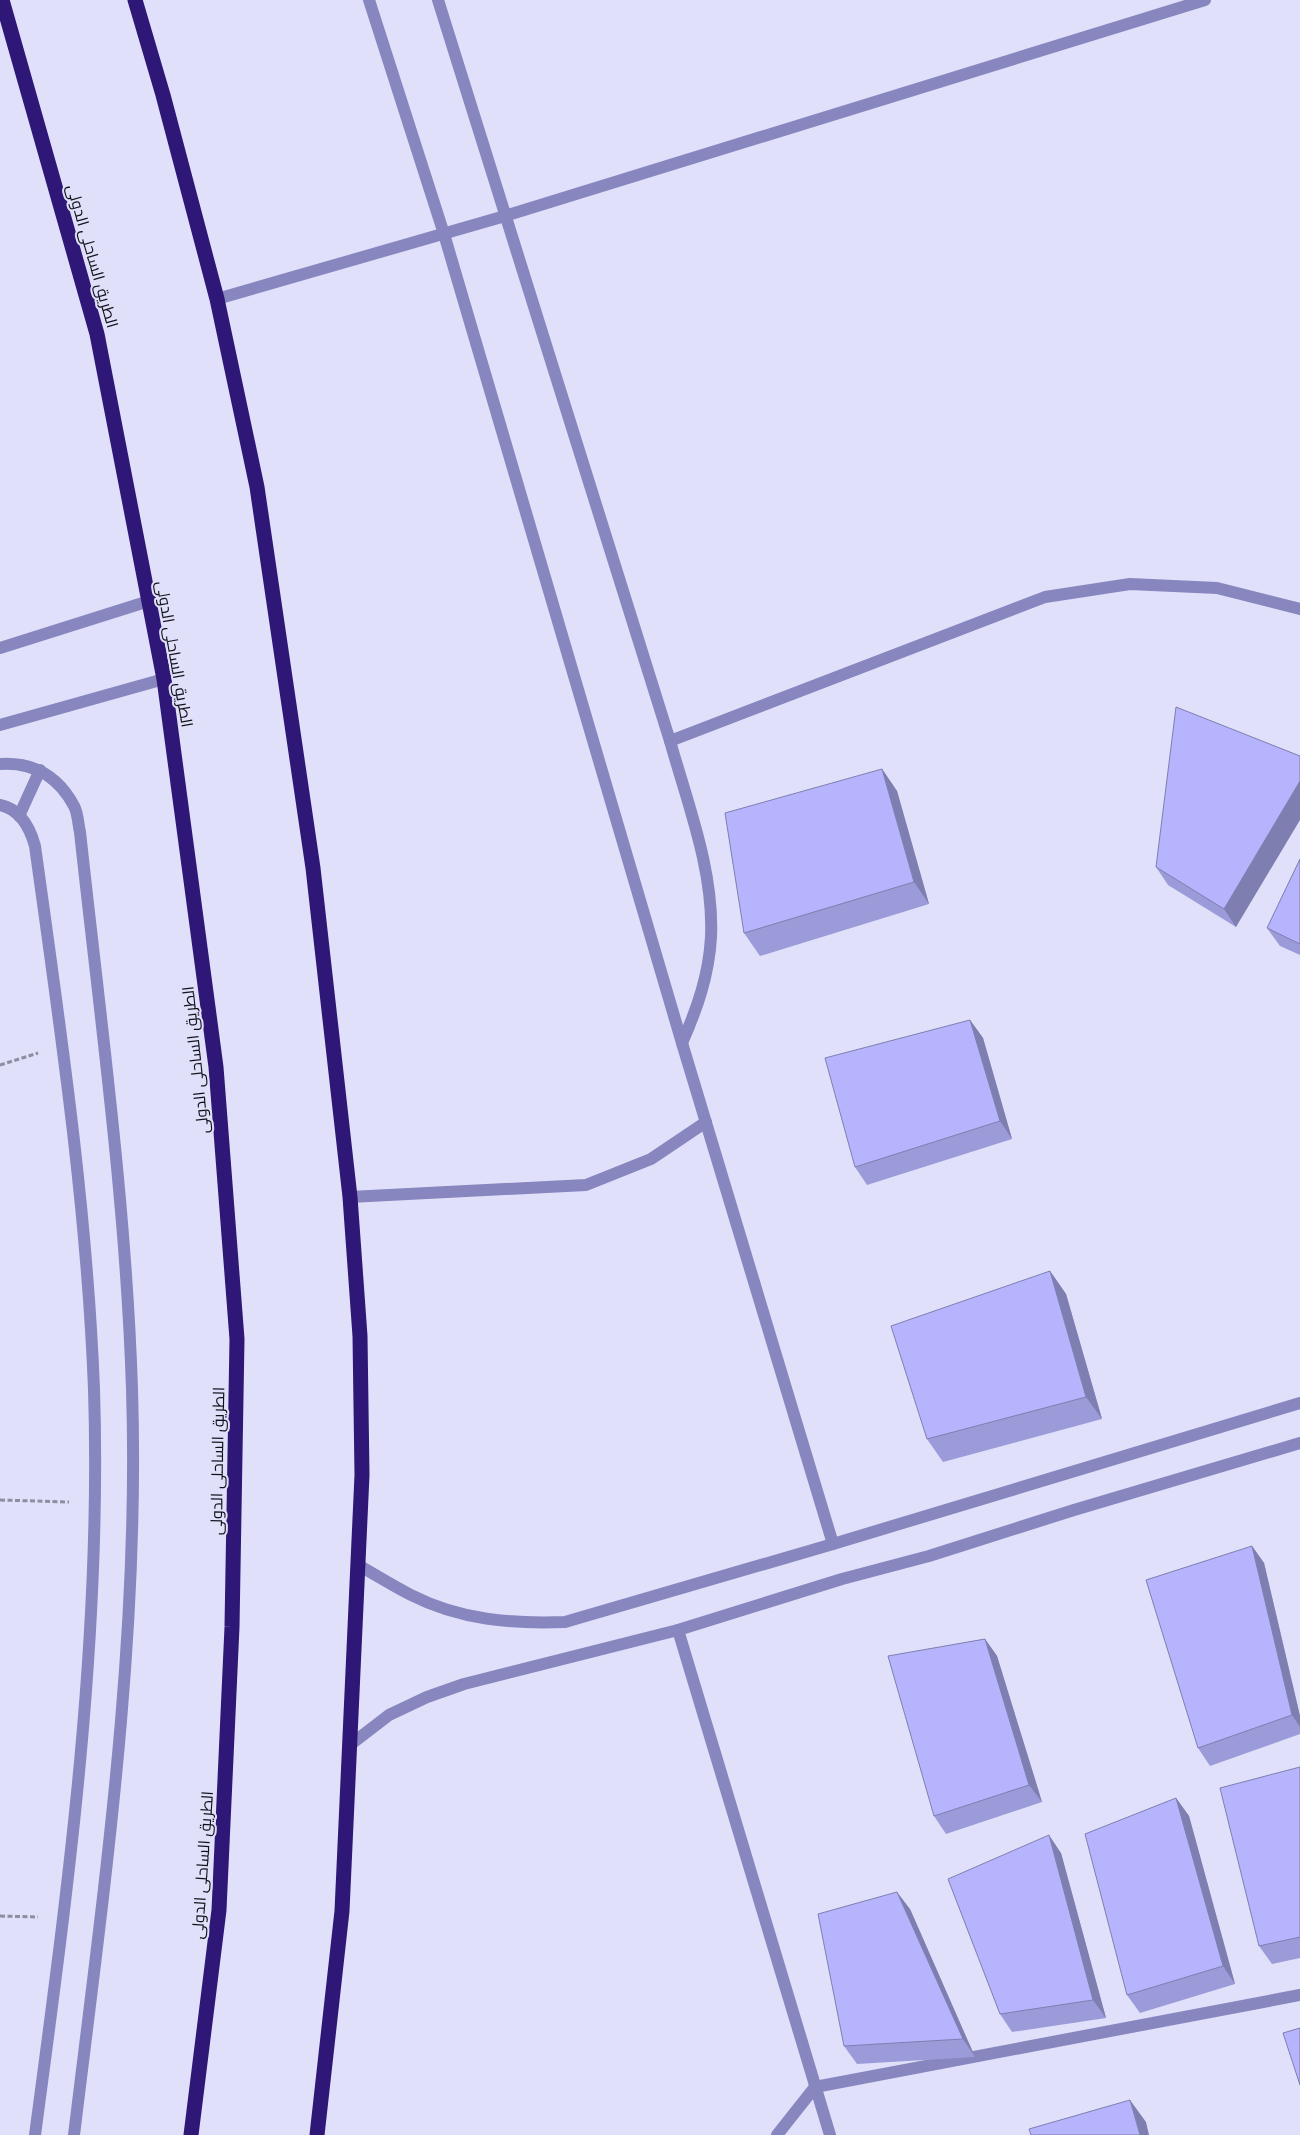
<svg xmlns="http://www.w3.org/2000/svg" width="1300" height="2135" viewBox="0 0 1300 2135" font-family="'PT Serif',Cairo,serif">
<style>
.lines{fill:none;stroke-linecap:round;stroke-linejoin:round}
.path{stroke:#8e8ea1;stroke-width:3;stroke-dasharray:5 2.5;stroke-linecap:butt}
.minor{stroke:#8786bf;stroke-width:12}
.highway{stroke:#2e1777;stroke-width:15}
.wall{fill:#9c9bd9}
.shaded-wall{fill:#7f7eb0}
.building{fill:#b5b4fc;stroke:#7f7eb0}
.labels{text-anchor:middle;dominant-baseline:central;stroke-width:4;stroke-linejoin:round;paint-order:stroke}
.street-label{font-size:16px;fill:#111119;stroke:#e0e0fa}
</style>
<rect width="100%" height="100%" fill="#e0e0fa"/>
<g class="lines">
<g class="path">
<polyline points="0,1065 38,1053"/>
<polyline points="0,1500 69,1502"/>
<polyline points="0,1916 38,1917"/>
</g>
<g class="minor">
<polyline points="369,0 444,234 682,1043 833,1544"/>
<path d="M438,0l232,741c18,64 44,130 41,196 -2,38 -14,72 -29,106"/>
<polyline points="217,299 505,216 1205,0"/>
<polyline points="0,648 149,601"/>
<polyline points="0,725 164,679"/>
<polyline points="670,741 1045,597 1130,584 1217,588 1300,609"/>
<path d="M0,764c33,-2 58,12 74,42 4,7 4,18 6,26 20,185 46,371 52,557 8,249 -28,499 -58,746"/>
<path d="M0,805c20,4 30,23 35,41 25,181 52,361 59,543 8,250 -26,499 -59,746"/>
<polyline points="19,816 40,770"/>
<polyline points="350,1197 586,1185 651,1159 706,1122"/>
<path d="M358,1565c18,10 35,21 53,30 49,25 101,29 154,27l268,-78 467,-141"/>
<polyline points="678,1630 830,2135"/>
<polyline points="350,1745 389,1715 427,1697 464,1684 678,1630 842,1579 929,1556 1074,1510 1300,1443"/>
<polyline points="777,2135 815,2087 1300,1995"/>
</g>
<g class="highway">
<polyline points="2,0 97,334 164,679 216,1067 237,1339 232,1627 219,1910 191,2135"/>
<polyline points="135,0 163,95 217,299 257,487 313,868 350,1197 360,1336 362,1475 342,1911 317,2135"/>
</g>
</g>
<g class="wall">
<polygon points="1300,756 1236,927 1168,885 1156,867"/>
<polygon points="882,769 897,791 929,904 760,956 744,933"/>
<polygon points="1300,859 1300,955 1280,946 1267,928"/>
<polygon points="970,1020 983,1038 1012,1139 867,1185 855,1167"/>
<polygon points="1050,1271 1066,1294 1102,1419 943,1462 927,1439"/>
<polygon points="1252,1546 1264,1563 1300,1716 1300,1734 1210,1766 1198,1748"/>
<polygon points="985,1639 997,1656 1042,1802 946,1834 934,1816"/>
<polygon points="1300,1767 1300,1958 1272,1964 1259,1946"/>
<polygon points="1176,1798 1189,1816 1235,1984 1140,2013 1127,1995"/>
<polygon points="1061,1853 1106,2018 1012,2032 1000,2014"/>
<polygon points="910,1909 975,2057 857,2064 844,2046"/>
</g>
<g class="shaded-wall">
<polygon points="882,769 897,791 929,904 914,882"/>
<polygon points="1300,781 1300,820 1236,927 1224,909"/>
<polygon points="970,1020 983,1038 1012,1139 1000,1121"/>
<polygon points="1050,1271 1066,1294 1102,1419 1086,1397"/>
<polygon points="1252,1546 1264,1563 1300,1716 1300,1727 1292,1715"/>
<polygon points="985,1639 997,1656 1042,1802 1029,1785"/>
<polygon points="1176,1798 1189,1816 1235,1984 1223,1966"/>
<polygon points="1049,1835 1061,1853 1106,2018 1093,2000"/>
<polygon points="897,1892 910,1909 975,2057 963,2039"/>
<polygon points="1130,2100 1146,2122 1149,2135 1140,2135"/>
</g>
<g class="building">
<polygon points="1176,707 1300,756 1300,781 1224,909 1156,867"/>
<polygon points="882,769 914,882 744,933 725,813"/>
<polygon points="1300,859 1300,944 1267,928"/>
<polygon points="970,1020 1000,1121 855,1167 825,1058"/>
<polygon points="1050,1271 1086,1397 927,1439 891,1326"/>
<polygon points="1252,1546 1292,1715 1198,1748 1146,1580"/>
<polygon points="985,1639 1029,1785 934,1816 888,1656"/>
<polygon points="1300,1767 1300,1937 1259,1946 1220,1788"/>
<polygon points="1176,1798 1223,1966 1127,1995 1085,1834"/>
<polygon points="1049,1835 1093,2000 1000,2014 948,1879"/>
<polygon points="897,1892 963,2039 844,2046 818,1914"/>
<polygon points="1300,2028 1300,2085 1283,2033"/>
<polygon points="1130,2100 1140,2135 1031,2135 1029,2129"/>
</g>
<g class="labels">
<g class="street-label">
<text transform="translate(93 256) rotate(74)">الطريق الساحلى الدولى</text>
<text transform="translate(175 654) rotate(80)">الطريق الساحلى الدولى</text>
<text transform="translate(195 1060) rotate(-96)">الطريق الساحلى الدولى</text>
<text transform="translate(217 1461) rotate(-89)">الطريق الساحلى الدولى</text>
<text transform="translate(202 1865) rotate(-86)">الطريق الساحلى الدولى</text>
</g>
</g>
</svg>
